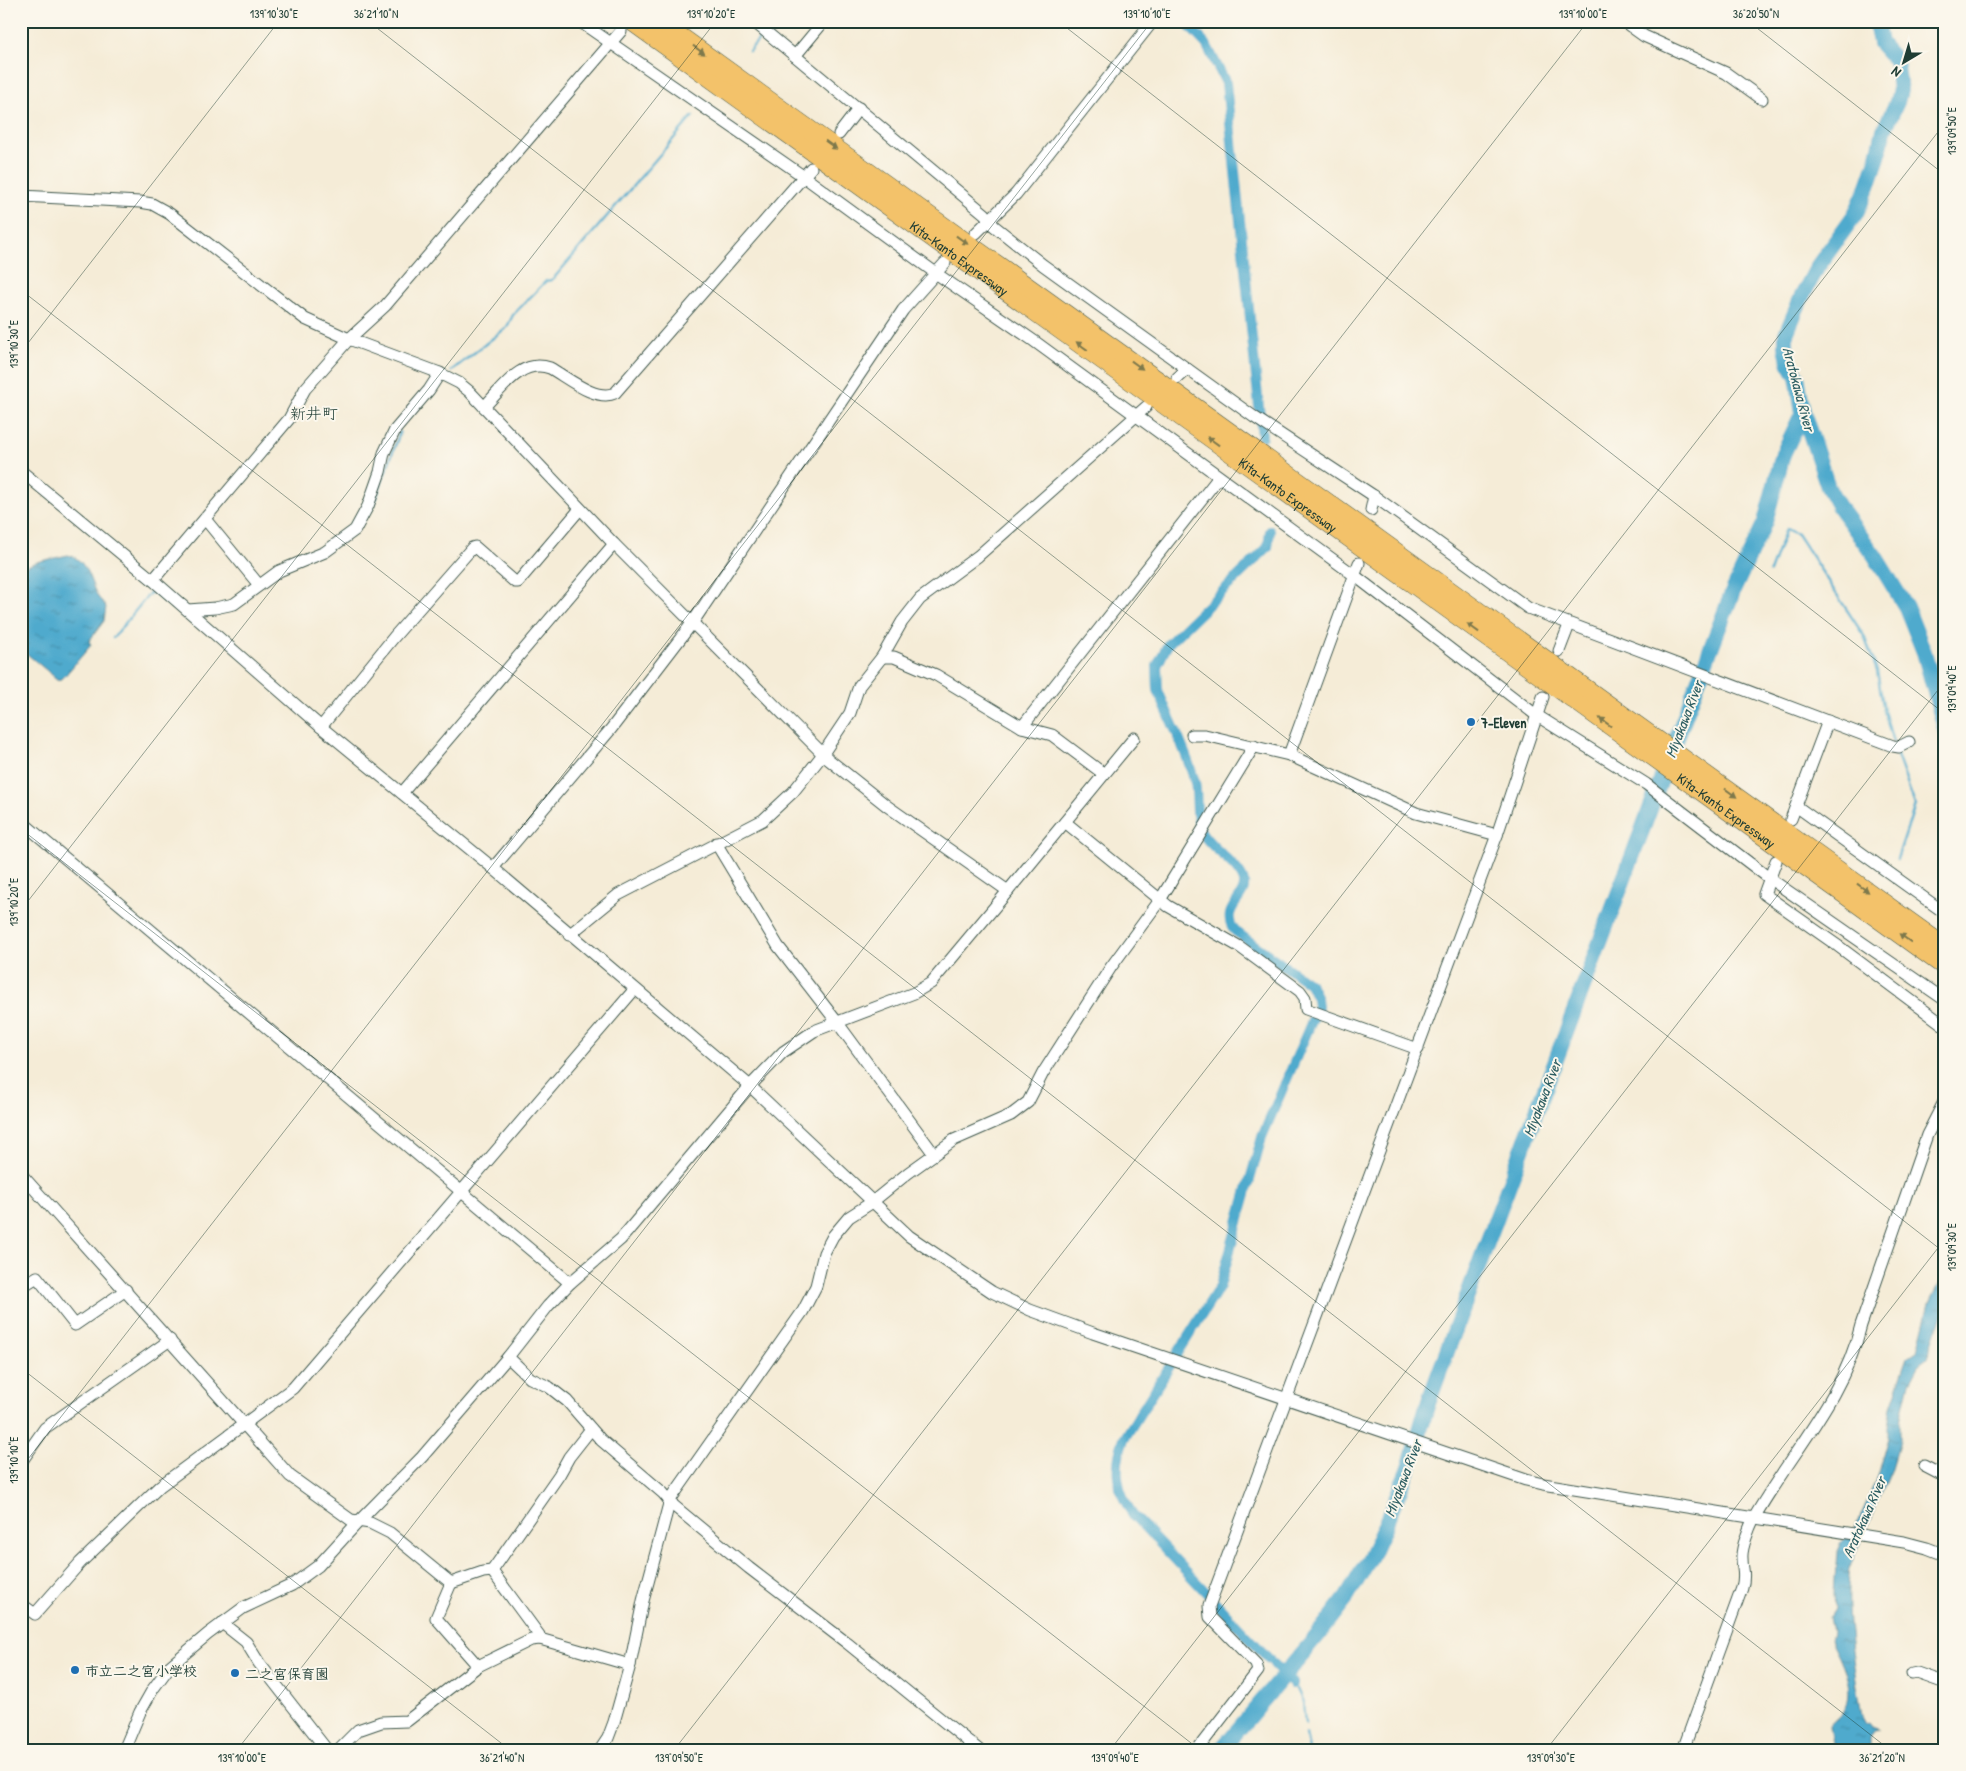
<svg xmlns="http://www.w3.org/2000/svg" width="1966" height="1771" viewBox="0 0 1966 1771" font-family="'Patrick Hand','Klee One',sans-serif">
<style>
.water{fill:url(#water-ripples);stroke:#377480}
.lines{fill:none;stroke-linecap:round;stroke-linejoin:round}
.stream{stroke:#4faacd;stroke-width:2.5}
.canal{stroke:#4faacd;stroke-width:10}
.river{stroke:#4faacd;stroke-width:16}
.minor-casing{stroke:#3f574c;stroke-width:13}
.highway-casing{stroke:#3f574c;stroke-width:19}
.minor{stroke:#fff;stroke-width:11}
.highway{stroke:#f3c26a;stroke-width:18}
.oneway{fill:#7e794c}
.ticks{fill:none;stroke:#1f3d34;stroke-width:1;stroke-opacity:0.45}
.poi-dot{fill:#1f6fb2;stroke:#fbf7ec;stroke-width:2}
.labels{text-anchor:middle;dominant-baseline:central;stroke-width:4;stroke-linejoin:round;paint-order:stroke}
.street-label{font-size:14px;fill:#1f3d34;stroke:#fbf7ec}
.poi-label{font-size:14px;font-weight:bold;fill:#1f3d34;stroke:#fbf7ec;text-anchor:start}
.water-label{font-size:15px;font-style:italic;fill:#2d5e62;stroke:#fbf7ec}
.quarter-label{font-size:16px;fill:#1f3d34;stroke:#fbf7ec}
.neatline{fill:none;stroke:#1f3d34;stroke-width:2}
.ticks-label{font-size:12px;text-anchor:middle;fill:#1f3d34}
</style>
<defs>
<pattern id="water-ripples" width="26" height="14" patternUnits="userSpaceOnUse" patternTransform="scale(1.25)"><rect width="26" height="14" fill="#4faacd"/><path d="M2 4q2-2 4 0t4 0M15 11q2-2 4 0t4 0" fill="none" stroke="#418ca7"/></pattern>
</defs>
<rect width="100%" height="100%" fill="#fbf7ec"/>
<filter id="ink" filterUnits="userSpaceOnUse"><feTurbulence type="fractalNoise" baseFrequency=".02" numOctaves="2"/><feDisplacementMap in="SourceGraphic" scale="10" xChannelSelector="R" yChannelSelector="G"/><feConvolveMatrix kernelMatrix="1 2 1 2 8 2 1 2 1" color-interpolation-filters="sRGB"/></filter>
<filter id="wash" filterUnits="userSpaceOnUse"><feTurbulence type="fractalNoise" baseFrequency=".0096" numOctaves="4" result="noise"/><feDisplacementMap in="SourceGraphic" scale="20" xChannelSelector="R" yChannelSelector="G"/><feGaussianBlur stdDeviation="1.12" result="paint"/><feColorMatrix in="noise" values="0 0 0 0 0 0 0 0 0 0 0 0 0 0 0 0 0 1.4 0 .05"/><feComposite in="paint" operator="in"/></filter>
<g filter="url(#wash)">
<rect width="100%" height="100%" fill="#f5ecd7"/>
<g class="water">
<path d="M68,555c19,4 21,25 29,40 2,5 7,7 9,12l-2,14 -15,20 2,4 -28,33 -5,2 -37,-31v-80l15,-7z"/>
<path d="M1945,1272v33l-18,53 -9,7 -9,17 -9,39v20l-9,30 -40,93c-8,34 1,87 6,122 3,13 3,25 7,38l5,-1 3,4 8,3 -6,1 -4,7v12h-36l-4,-24c4,-5 11,-10 14,-15 13,-22 -3,-51 -13,-71l2,-7 -3,-16 5,-8 -1,-17 3,-40 4,-9 13,-14 23,-52 11,-40v-11l3,-20 17,-49 10,-7 12,-47z"/>
</g>
<g class="lines">
<g class="stream">
<polyline points="762,21 768,26 767,29"/>
<polyline points="749,51 764,33"/>
<polyline points="451,371 507,327 513,315 546,281 551,280 554,278 693,116"/>
<polyline points="373,507 400,432"/>
<polyline points="1765,522 1769,523"/>
<polyline points="1770,572 1786,529 1797,534 1864,636 1877,671 1884,711 1893,742"/>
<polyline points="113,638 150,593 153,592 184,616"/>
<polyline points="1895,750 1915,805 1897,859"/>
<polyline points="1297,1689 1303,1702 1305,1724"/>
<polyline points="1306,1734 1309,1750"/>
</g>
<g class="canal">
<polyline points="1184,21 1206,44 1226,83 1262,436"/>
<path d="M1269,1659l-135,-143c-18,-25 -21,-49 -10,-77l96,-153 42,-149 56,-130 -1,-9 -7,-14 -75,-53c-17,-22 12,-31 9,-49 -4,-17 -37,-36 -44,-53 -5,-12 -2,-33 -5,-46 -8,-32 -25,-62 -37,-93l-1,-24 11,-22 92,-89 8,-8 2,-16"/>
<polyline points="1274,1664 1293,1684"/>
</g>
<g class="river">
<polyline points="1876,21 1880,43 1895,60 1897,67 1900,90 1897,102 1884,130 1878,157 1868,186 1856,213 1818,266 1802,296 1786,334 1786,346 1789,362 1797,376 1803,412 1828,487 1839,507 1875,556 1906,607 1924,652 1945,729"/>
<polyline points="1221,1750 1318,1635 1347,1597 1371,1556 1385,1525 1410,1465 1427,1406 1475,1275 1694,692 1733,591 1765,522 1783,454 1803,412"/>
</g>
</g>
</g>
<g filter="url(#ink)">
<g class="lines">
<defs>
<g id="minor">
<polyline points="579,21 803,176 937,274 1034,341 1354,575 1536,715 1646,784 1769,878 1945,1000"/>
<polyline points="753,21 985,214 994,226 1043,265 1254,417 1374,496 1528,608 1893,746 1899,747 1909,742"/>
<polyline points="1623,21 1644,36 1726,73 1762,99"/>
<polyline points="795,56 824,21"/>
<polyline points="839,134 859,108"/>
<polyline points="21,196 140,202 152,204 170,214 305,319 349,339 437,372 459,383 470,392 614,544 828,759 887,806 1008,891"/>
<polyline points="976,233 1016,194 1153,21"/>
<polyline points="1177,378 1187,369"/>
<path d="M484,407c19,-19 37,-49 66,-39 18,10 46,34 65,25l196,-225"/>
<polyline points="21,471 153,580 321,727 493,868 750,1086 909,1236 992,1292 1030,1310 1093,1333 1526,1480 1543,1484 1904,1542 1927,1548 1945,1555"/>
<polyline points="1371,510 1374,496"/>
<polyline points="205,519 259,585"/>
<polyline points="153,580 289,419 305,389 349,339 385,306 621,31"/>
<polyline points="188,610 215,608 234,604 279,571 325,552 355,530 368,506 380,472 384,453 395,430 429,390 440,373"/>
<polyline points="1559,651 1569,625"/>
<polyline points="882,657 894,657 936,675 1022,727 1052,735 1104,774"/>
<polyline points="321,727 394,637 472,548 475,547 515,582 518,582 580,509"/>
<polyline points="1022,727 1219,477"/>
<polyline points="1192,735 1205,735 1289,755 1416,813 1497,835"/>
<polyline points="1289,755 1359,563"/>
<polyline points="402,793 614,544"/>
<polyline points="1796,806 1945,913"/>
<polyline points="1791,819 1828,721"/>
<polyline points="21,821 570,1283"/>
<polyline points="1065,822 1168,906 1240,947 1300,991 1305,998 1306,1009 1418,1049"/>
<polyline points="716,843 778,946 837,1022 934,1154"/>
<polyline points="1776,861 1764,894 1838,946 1945,1026"/>
<polyline points="493,868 611,729 693,622 903,310 945,263"/>
<polyline points="569,935 618,895 763,820 793,792 820,758 850,713 859,686 882,657 902,622 920,599 978,556 1146,407"/>
<polyline points="21,1174 290,1476 351,1520 370,1523 390,1533 451,1583 483,1572 492,1571"/>
<polyline points="21,1287 37,1277 75,1325 126,1290"/>
<polyline points="508,1357 530,1378 549,1387 567,1401 601,1440 663,1493 674,1506 749,1568 847,1643 979,1750"/>
<polyline points="21,1462 45,1428 170,1340"/>
<polyline points="1924,1466 1945,1477"/>
<polyline points="492,1571 539,1635 540,1639 630,1665"/>
<polyline points="492,1571 559,1475 569,1457 591,1429"/>
<polyline points="451,1583 436,1618 478,1666 531,1640 540,1639"/>
<polyline points="21,1604 35,1614 80,1563 160,1486 293,1388 634,990"/>
<polyline points="222,1623 246,1642 259,1663 327,1750"/>
<polyline points="1912,1674 1917,1673 1945,1683"/>
<polyline points="124,1750 140,1712 153,1689 170,1666 208,1634 243,1608 292,1585 318,1566 360,1520 422,1457 508,1357 548,1306 570,1283 621,1239 750,1086 783,1052 814,1031 914,993 931,983 1008,891 1134,738"/>
<polyline points="338,1750 358,1730 381,1722 407,1721 478,1666"/>
<polyline points="600,1750 608,1738 614,1722 630,1665 643,1601 670,1500 803,1311 816,1286 824,1253 833,1236 849,1217 871,1203 908,1173 954,1140 1011,1115 1028,1102 1043,1073 1111,967 1160,900 1254,746"/>
<polyline points="1197,1750 1258,1671 1256,1664 1210,1617 1209,1606 1497,835 1543,697"/>
<path d="M1683,1750l59,-162c4,-16 0,-17 0,-30 -1,-10 8,-32 12,-40 36,-64 90,-120 107,-193l66,-190 18,-35"/>
</g>
<g id="highway">
<path id="s1" d="M631,21l1314,946"/>
<polyline points="659,21 1945,947"/>
</g>
</defs>
<use href="#minor" class="minor-casing"/>
<use href="#highway" class="highway-casing"/>
<use href="#minor" class="minor"/>
<use href="#highway" class="highway"/>
</g>
<defs><path id="oneway-solid" d="M-6-.8H1V-3.2L6.5 0L1 3.2V.8H-6Z" transform="scale(1.25)"/></defs>
<g class="oneway">
<use href="#oneway-solid" transform="translate(699 50) rotate(36)"/>
<use href="#oneway-solid" transform="translate(831 145) rotate(36)"/>
<use href="#oneway-solid" transform="translate(962 240) rotate(36)"/>
<use href="#oneway-solid" transform="translate(1082 346) rotate(-144)"/>
<use href="#oneway-solid" transform="translate(1137 365) rotate(36)"/>
<use href="#oneway-solid" transform="translate(1213 441) rotate(-144)"/>
<use href="#oneway-solid" transform="translate(1473 628) rotate(-144)"/>
<use href="#oneway-solid" transform="translate(1605 722) rotate(-144)"/>
<use href="#oneway-solid" transform="translate(1731 793) rotate(36)"/>
<use href="#oneway-solid" transform="translate(1863 888) rotate(36)"/>
<use href="#oneway-solid" transform="translate(1905 938) rotate(-144)"/>
</g>
</g>
<path class="ticks" d="M368,21l1577,1232M1058,21l887,693M1748,21l197,154M21,290l1869,1460M21,352l258,-331M21,829l1179,921M21,910l695,-889M21,1368l489,382M21,1468l1131,-1447M237,1750l1351,-1729M674,1750l1271,-1627M1110,1750l835,-1069M1546,1750l399,-511"/>
<g class="poi-dot">
<circle cx="1471" cy="722" r="5"/>
<circle cx="75" cy="1670" r="5"/>
<circle cx="235" cy="1673" r="5"/>
</g>
<g class="labels">
<g class="street-label">
<text stroke="none"><textPath href="#s1" startOffset="405">Kita-Kanto Expressway</textPath></text>
<text stroke="none"><textPath href="#s1" startOffset="810">Kita-Kanto Expressway</textPath></text>
<text stroke="none"><textPath href="#s1" startOffset="1350">Kita-Kanto Expressway</textPath></text>
</g>
<g class="poi-label">
<text x="1481" y="722">7-Eleven</text>
<text x="85" y="1670">市立二之宮小学校</text>
<text x="245" y="1673">二之宮保育園</text>
</g>
<g class="water-label">
<text transform="translate(1799 389) rotate(75)">Aratokawa River</text>
<text transform="translate(1684 719) rotate(-69)">Miyakawa River</text>
<text transform="translate(1542 1098) rotate(-69)">Miyakawa River</text>
<text transform="translate(1403 1478) rotate(-69)">Miyakawa River</text>
<text transform="translate(1864 1517) rotate(-66)">Aratokawa River</text>
</g>
<g class="quarter-label">
<text x="314" y="413">新井町</text>
</g>
</g>
<rect width="1966" height="1771" fill="none" stroke="#fbf7ec" stroke-width="55"/>
<g transform="translate(1904 62) rotate(218)" stroke="#fbf7ec" stroke-width="4" paint-order="stroke">
<path d="M0-4L9 19L0 12L-9 19Z" fill="#1f3d34"/>
<text y="-8" font-size="14" font-weight="bold" text-anchor="middle" fill="#1f3d34">N</text>
</g>
<rect x="28" y="28" width="1910" height="1716" class="neatline"/>
<g class="ticks-label">
<text x="274" y="18">139°10'30"E</text>
<text x="376" y="18">36°21'10"N</text>
<text x="711" y="18">139°10'20"E</text>
<text x="1147" y="18">139°10'10"E</text>
<text x="1583" y="18">139°10'00"E</text>
<text x="1756" y="18">36°20'50"N</text>
<text transform="translate(1952 131) rotate(-90)" y="4">139°09'50"E</text>
<text transform="translate(14 344) rotate(-90)" y="4">139°10'30"E</text>
<text transform="translate(1952 689) rotate(-90)" y="4">139°09'40"E</text>
<text transform="translate(14 902) rotate(-90)" y="4">139°10'20"E</text>
<text transform="translate(1952 1247) rotate(-90)" y="4">139°09'30"E</text>
<text transform="translate(14 1460) rotate(-90)" y="4">139°10'10"E</text>
<text x="242" y="1762">139°10'00"E</text>
<text x="502" y="1762">36°21'40"N</text>
<text x="679" y="1762">139°09'50"E</text>
<text x="1115" y="1762">139°09'40"E</text>
<text x="1551" y="1762">139°09'30"E</text>
<text x="1882" y="1762">36°21'20"N</text>
</g>
</svg>
